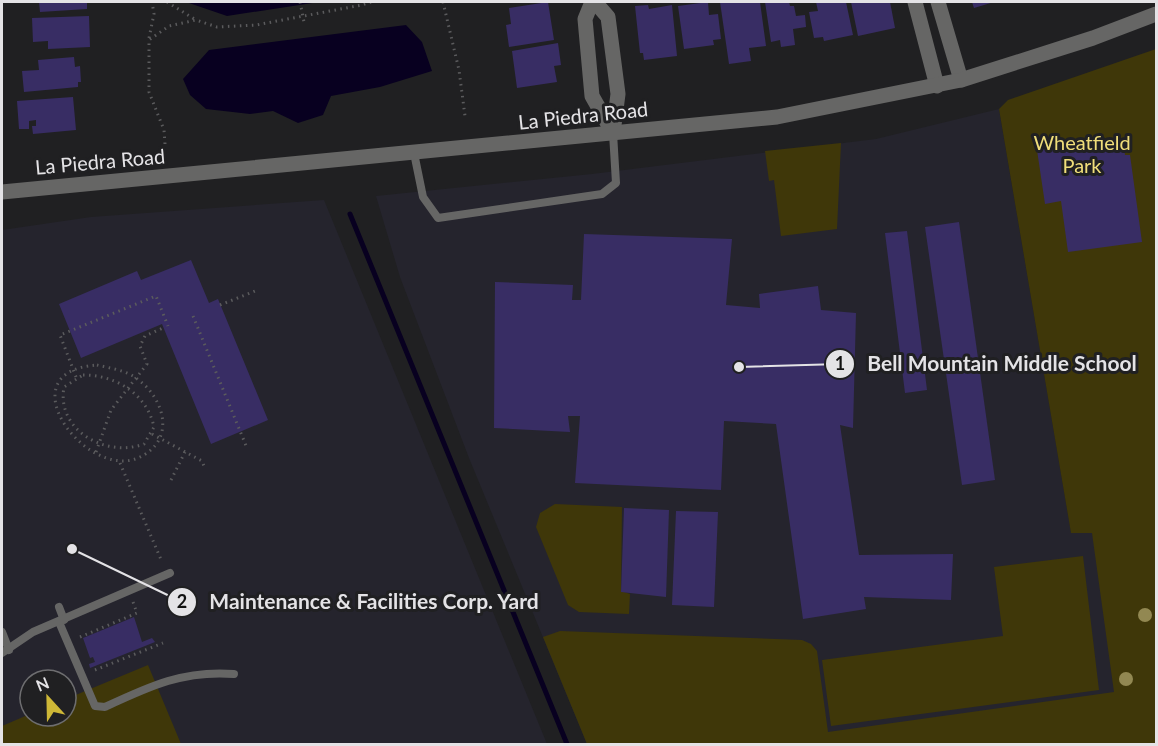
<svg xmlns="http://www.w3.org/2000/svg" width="1158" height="746" viewBox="0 0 1158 746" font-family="Lato,sans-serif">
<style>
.built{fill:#25242d;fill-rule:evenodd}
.green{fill:#3f3709}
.water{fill:#080020}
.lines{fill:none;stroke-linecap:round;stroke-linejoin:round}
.stream{stroke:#080020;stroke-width:5}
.building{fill:#382d64}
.path{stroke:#5b5b5d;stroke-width:3;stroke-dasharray:1.5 4.5;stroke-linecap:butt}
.service{stroke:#666665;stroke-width:8}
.minor{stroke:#666665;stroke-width:15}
.tertiary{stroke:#666665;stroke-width:15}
.tree{fill:#928852}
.labels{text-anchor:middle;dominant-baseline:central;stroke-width:6;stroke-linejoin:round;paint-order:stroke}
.street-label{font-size:20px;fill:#e4e3e6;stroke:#202022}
.park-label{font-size:20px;fill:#f0de7a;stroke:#202022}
.leader{fill:none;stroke:#e4e3e6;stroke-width:2}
.callout-dot{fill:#e4e3e6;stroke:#202022;stroke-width:2}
.mark-label{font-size:18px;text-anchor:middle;font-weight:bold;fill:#111}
.callout-label{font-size:21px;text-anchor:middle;font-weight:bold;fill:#e4e3e6;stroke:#202022;stroke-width:6;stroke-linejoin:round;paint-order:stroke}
</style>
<rect width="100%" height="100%" fill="#202022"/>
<g class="built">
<polygon points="999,109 1071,532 1092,533 1156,744 587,744 469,458 400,277 376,196 592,174 876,139"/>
<path d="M324,200l223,544h-545v-514l89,-13zM30,680h36v36h-36z"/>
</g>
<g class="green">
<polygon points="1156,49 1156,744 587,744 543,637 560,631 802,640 811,644 817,651 828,732 1114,692 1092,533 1071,533 999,109 1008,100"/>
<polygon points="841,143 837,229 781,236 774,180 769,181 765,151"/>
<polygon points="555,504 622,507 621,591 630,594 629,614 579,612 568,605 536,527 540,513"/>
<polygon points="1083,556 1099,690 831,726 822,660 1003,636 994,567"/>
<polygon points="148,665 181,744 2,744 2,726 30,714 66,716 66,699"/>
</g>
<g class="water">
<polygon points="186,2 319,2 227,16"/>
<polygon points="406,25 422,42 432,71 380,87 331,96 323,115 298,123 273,111 250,114 206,109 190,95 183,79 209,50"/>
</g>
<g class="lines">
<polyline class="stream" points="350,214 567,744"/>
</g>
<g class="building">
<polygon points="39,2 87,2 87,9 40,12"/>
<polygon points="548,2 554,40 509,47 506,25 511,24 509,8"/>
<polygon points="708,2 709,15 718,14 721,39 713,40 714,45 684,49 678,6"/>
<polygon points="720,2 760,2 766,46 749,48 751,61 729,64"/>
<polygon points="765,2 789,2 790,6 794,6 796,16 805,15 806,27 793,29 795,45 781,47 780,40 771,42"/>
<polygon points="816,2 846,2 853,35 824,41 823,37 814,38 809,12 818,11"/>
<polygon points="851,2 890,2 895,28 858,36"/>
<polygon points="972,2 994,2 974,8"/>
<polygon points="648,5 649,9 672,5 677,56 644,60 643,53 640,53 635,6"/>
<polygon points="89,16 90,47 48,49 48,41 33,42 32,18"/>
<polygon points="558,43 561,65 554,66 557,82 517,88 512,51"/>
<polygon points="74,57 75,67 80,66 81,82 78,82 78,87 24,92 22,71 39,70 38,60"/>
<polygon points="73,97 76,130 33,134 32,126 36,126 36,120 29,121 29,129 19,129 17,101"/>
<polygon points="1123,139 1125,155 1130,155 1142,242 1068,252 1061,201 1045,204 1037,150"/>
<polygon points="959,222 995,480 962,485 925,227"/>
<polygon points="907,231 927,390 905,393 885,233"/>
<polygon points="584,234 732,239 726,305 760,308 759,294 818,286 821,310 856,313 853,428 840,425 859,555 953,554 951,600 864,597 866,609 803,619 776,424 724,421 721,490 575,483 580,416 568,416 570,432 494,428 495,282 573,285 572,300 581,300"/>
<polygon points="191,260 209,303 218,299 268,420 211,444 162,324 81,358 59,304 137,271 141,280"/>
<polygon points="624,508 669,510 666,597 621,592"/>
<polygon points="676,511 718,512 714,607 672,605"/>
<polygon points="134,617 142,642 152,638 155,642 90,668 89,664 95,662 93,657 90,658 83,638"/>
</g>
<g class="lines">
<g class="path">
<polyline points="167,2 196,20"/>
<polyline points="300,2 304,22"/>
<polyline points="443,2 459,70 465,116"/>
<polyline points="149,38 154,14 152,2"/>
<polyline points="165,144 164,130 149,92 149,40 169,26 196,20 217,27 256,25 362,5 371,2"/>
<polyline points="220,305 255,291"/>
<polyline points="193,316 247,448"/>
<path d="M97,365c12,3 28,5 39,13 29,20 41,63 2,80 -53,22 -133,-87 -41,-93z"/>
<path d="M83,375c33,0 64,19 71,52l-10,17c-37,14 -88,-13 -80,-57z"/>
<polyline points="76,377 60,335 156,296 168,326"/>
<polyline points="152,434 202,461 204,466"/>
<polyline points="96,452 111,410 147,364 140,346 145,336 163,328"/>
<polyline points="120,463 162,562"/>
<polyline points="171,480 185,452"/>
<polyline points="80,637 137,613 133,602"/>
<polyline points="95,670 163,643"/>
</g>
<g class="service">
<polyline points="414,153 423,197 438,218 602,194 616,183 613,133"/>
<polyline points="59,607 64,620"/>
<path d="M59,622l36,84 10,1c45,-21 79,-37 129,-33"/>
<polyline points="2,632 9,650"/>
<polyline points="2,653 33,632 170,573"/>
</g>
<g class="minor">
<polyline points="592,2 585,19 592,96 613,133"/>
<polyline points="595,2 608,17 618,94 613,133"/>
<polyline points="915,2 937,86"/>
<polyline points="938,2 961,80"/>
</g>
<polyline class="tertiary" points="2,192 777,117 961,80 1093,38 1156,14"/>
</g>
<g class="tree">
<circle cx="1145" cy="615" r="7"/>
<circle cx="1126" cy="679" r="7"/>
</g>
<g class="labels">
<g class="street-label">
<text transform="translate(583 115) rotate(-6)">La Piedra Road</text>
<text transform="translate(100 161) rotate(-5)">La Piedra Road</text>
</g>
<g class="park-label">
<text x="1082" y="142">Wheatfield<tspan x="1082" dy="23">Park</tspan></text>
</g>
</g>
<path class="leader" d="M739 367L840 364M72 549L182 602"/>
<g class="callout-dot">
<circle cx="739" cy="367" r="6"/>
<circle cx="72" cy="549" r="6"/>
<circle cx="840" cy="364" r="15"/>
<circle cx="182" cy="602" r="15"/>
</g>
<g class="mark-label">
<text x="840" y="370">1</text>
<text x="182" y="608">2</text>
</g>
<g class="callout-label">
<text x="1002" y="371">Bell Mountain Middle School</text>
<text x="374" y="609">Maintenance &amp; Facilities Corp. Yard</text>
</g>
<rect width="1158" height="746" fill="none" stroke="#e4e3e6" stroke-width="6"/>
<g transform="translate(48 698) rotate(338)"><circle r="28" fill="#202022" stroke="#6e6e70" stroke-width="1.5"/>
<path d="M0-4.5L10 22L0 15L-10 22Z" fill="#ceb837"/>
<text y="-9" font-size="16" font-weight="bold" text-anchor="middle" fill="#e4e3e6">N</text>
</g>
</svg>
